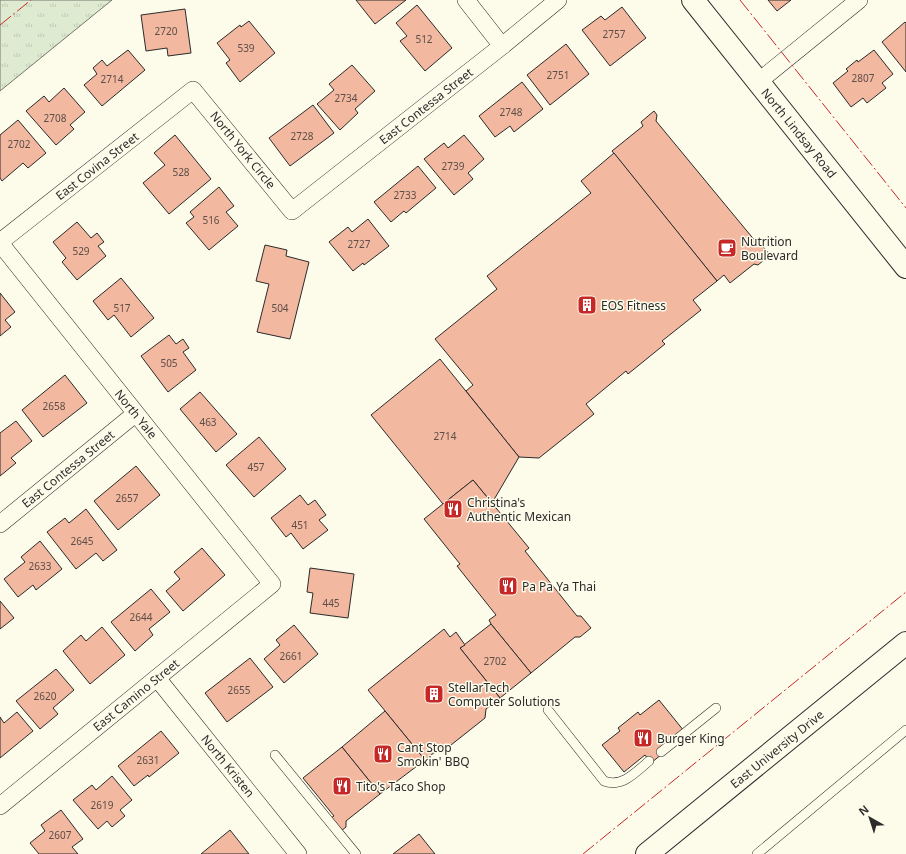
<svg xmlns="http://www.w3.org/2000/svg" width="906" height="854" viewBox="0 0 906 854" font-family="'Noto Sans',sans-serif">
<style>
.grass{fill:url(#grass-tufts);stroke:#74746e}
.building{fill:#f2b8a0;stroke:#2b2b2b}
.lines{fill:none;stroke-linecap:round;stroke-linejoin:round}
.lane-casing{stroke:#2b2b2b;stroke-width:10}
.street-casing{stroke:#2b2b2b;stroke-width:18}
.secondary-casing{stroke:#2b2b2b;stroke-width:24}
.lane{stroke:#fdfbea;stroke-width:9}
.street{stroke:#fdfbea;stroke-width:17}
.secondary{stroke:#fdfbea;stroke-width:22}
.power{stroke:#c62828;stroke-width:1;stroke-dasharray:14 3 2 3;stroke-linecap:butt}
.labels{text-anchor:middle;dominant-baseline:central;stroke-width:3;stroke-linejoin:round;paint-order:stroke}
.number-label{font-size:10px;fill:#5d4e48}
.street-label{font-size:12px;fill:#2b2b2b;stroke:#fdfbea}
.poi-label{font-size:12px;fill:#2b2b2b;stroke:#fdfbea;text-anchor:start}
</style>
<defs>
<pattern id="grass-tufts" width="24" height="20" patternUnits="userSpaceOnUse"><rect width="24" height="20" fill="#deebd1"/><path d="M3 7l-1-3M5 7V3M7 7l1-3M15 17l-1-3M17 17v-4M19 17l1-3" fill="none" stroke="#bfcab4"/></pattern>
</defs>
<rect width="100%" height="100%" fill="#fdfbea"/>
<polygon class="grass" points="0,0 112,0 0,91"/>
<g class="building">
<polygon points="356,0 406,0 375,24"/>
<polygon points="768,0 791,0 777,11"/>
<polygon points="417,5 452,48 425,71 400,41 407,36 396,23"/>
<polygon points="622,7 646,38 610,66 582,30 601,16 605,20"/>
<polygon points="185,9 191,53 168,56 167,48 146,51 141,15"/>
<polygon points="249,21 275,53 240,82 226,63 230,60 217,43 240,25 241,27"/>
<polygon points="905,22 906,23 906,72 882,42"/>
<polygon points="566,44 589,74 550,105 527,75"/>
<polygon points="128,50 145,70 102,106 84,85 97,74 93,68 102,60 107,66"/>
<polygon points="874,50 893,74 882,83 886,88 867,103 863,98 851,107 833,83 848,71 846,69 857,60 858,62"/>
<polygon points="352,65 375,91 355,109 358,113 340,130 317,104 334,90 329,84"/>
<polygon points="522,82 543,109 514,132 510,126 495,137 479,116"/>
<polygon points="64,88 85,112 70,125 74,129 56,145 26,111 44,96 49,102"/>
<polygon points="313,105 334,133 290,166 269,138"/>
<polygon points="654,111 657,115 656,121 756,242 760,243 770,255 758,265 754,264 730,283 724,275 717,281 612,151 643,126 641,122"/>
<polygon points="18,120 46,153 28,168 23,163 2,181 0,178 0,135"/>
<polygon points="175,135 211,179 169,214 143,183 165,165 154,153"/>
<polygon points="464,135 484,159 468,173 473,179 454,195 424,159 444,143 448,148"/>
<polygon points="614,153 717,281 693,300 701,310 662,341 665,344 628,374 626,371 586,404 594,414 539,458 519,457 466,391 473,385 435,339 497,289 487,276 591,193 581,181"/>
<polygon points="418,166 436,188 406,213 404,211 391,222 374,202"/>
<polygon points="219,187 234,206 226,212 238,226 209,250 186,223 194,217 190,212"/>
<polygon points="368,219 389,246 364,265 363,263 353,271 329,242 348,227 352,232"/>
<polygon points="77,222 91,238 97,233 104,242 98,246 106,256 77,280 62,262 66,258 53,242"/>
<polygon points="265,245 287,250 286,256 309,262 290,339 257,332 269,284 256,281"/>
<polygon points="121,278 154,318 131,337 114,315 108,320 93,301"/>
<polygon points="0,293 15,312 5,320 11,327 0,336"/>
<polygon points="169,335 176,344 183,339 189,348 183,352 196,370 168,392 141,356"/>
<polygon points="440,359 519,457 492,503 473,480 443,504 371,415"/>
<polygon points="65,375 87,403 43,437 22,410"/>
<polygon points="200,392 237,434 216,452 180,409"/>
<polygon points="16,421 32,441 11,458 16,463 0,476 0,433"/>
<polygon points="259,437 286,469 254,497 226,465"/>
<polygon points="136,466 160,495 118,530 94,501"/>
<polygon points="473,480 529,548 525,551 577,616 581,616 591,628 580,637 575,637 531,673 491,624 489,620 496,615 457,566 460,564 424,519"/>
<polygon points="300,495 308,505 315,500 326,515 319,520 328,530 303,549 291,533 286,537 271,518"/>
<polygon points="86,509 117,550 103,561 96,553 76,569 47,532 65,518 69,523"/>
<polygon points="40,541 62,569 36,590 33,585 18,597 4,579 25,562 21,557"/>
<polygon points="202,548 225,575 183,611 166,591 180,579 174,572"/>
<polygon points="310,568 354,574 348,618 310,613 313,593 307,592"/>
<polygon points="151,589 170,612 149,629 153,635 135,651 111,622"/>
<polygon points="0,601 14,618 0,629"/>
<polygon points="491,624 531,673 500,698 460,648"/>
<polygon points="294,625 318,654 284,683 264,659 280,645 276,640"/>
<polygon points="102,627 125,655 90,684 63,651 81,635 86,641"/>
<polygon points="444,629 450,637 456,632 465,645 460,648 500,698 486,709 485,718 451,745 448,745 444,748 441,747 425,760 368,690"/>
<polygon points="250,658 273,687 227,722 205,693"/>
<polygon points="56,669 74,690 53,708 58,714 40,729 16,701"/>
<polygon points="659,700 684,731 662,754 651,763 645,755 624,772 602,745 620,731 618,728 638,712 640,715"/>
<polygon points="385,711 425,760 380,794 342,747"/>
<polygon points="17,712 33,731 0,758 0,717 4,723"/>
<polygon points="161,731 179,753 149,777 148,775 134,786 118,766"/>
<polygon points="342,747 380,794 346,821 346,827 341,831 331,818 334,816 303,778"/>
<polygon points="112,776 132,800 120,810 125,816 112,827 107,821 98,829 73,800 92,785 96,790"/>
<polygon points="61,810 83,839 72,847 78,854 39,854 30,843 45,831 41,825"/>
<polygon points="230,830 249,854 201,854"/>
<polygon points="419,834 435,854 393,854"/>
</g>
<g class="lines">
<defs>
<g id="lane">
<path d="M548,710l56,71c18,7 32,-9 45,-20"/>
<polyline points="661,752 716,708"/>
<polyline points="275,755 356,854"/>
<polyline points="757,854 906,730"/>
</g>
<g id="street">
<polyline points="466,0 502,46"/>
<polyline points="758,82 859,0"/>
<polyline points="0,242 193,90 292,211 502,46 558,0"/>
<polyline points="0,243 272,584 0,806"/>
<polyline points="0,524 135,414"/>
<polyline points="157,678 298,854"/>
</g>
<g id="secondary">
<polyline points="693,0 906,267"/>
<polyline points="647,854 906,643"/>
</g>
</defs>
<use href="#lane" class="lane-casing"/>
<use href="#street" class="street-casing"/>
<use href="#secondary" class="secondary-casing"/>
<use href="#lane" class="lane"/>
<use href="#street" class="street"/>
<use href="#secondary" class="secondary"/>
<g class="power">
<polyline points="740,0 906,208"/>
<polyline points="0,25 31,0"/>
<polyline points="583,854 906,592"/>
</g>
</g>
<defs>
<symbol id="cafe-square" viewBox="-11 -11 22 22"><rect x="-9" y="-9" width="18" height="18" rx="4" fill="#c62828" stroke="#fdfbea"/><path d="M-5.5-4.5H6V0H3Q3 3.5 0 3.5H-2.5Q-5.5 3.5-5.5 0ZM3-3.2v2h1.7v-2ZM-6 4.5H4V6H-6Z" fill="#fff"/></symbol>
<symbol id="building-square" viewBox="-11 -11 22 22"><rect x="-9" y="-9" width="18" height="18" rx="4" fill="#c62828" stroke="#fdfbea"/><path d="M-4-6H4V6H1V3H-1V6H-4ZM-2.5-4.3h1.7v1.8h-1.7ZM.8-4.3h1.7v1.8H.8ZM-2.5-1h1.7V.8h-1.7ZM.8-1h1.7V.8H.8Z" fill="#fff"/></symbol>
<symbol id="restaurant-square" viewBox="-11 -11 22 22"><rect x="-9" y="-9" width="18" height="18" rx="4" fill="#c62828" stroke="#fdfbea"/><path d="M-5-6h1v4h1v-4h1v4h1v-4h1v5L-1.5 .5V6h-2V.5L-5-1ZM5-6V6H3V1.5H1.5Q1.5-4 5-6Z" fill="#fff"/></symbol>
</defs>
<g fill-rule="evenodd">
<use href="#cafe-square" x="716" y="237" width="22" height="22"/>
<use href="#building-square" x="576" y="294" width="22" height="22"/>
<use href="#restaurant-square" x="442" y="498" width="22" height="22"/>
<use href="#restaurant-square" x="497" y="575" width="22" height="22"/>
<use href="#building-square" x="423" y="683" width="22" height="22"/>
<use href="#restaurant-square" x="632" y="727" width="22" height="22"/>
<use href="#restaurant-square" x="372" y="743" width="22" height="22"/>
<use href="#restaurant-square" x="331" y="775" width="22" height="22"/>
</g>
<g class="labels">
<g class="number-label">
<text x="166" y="31">2720</text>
<text x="614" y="34">2757</text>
<text x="424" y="39">512</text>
<text x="246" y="48">539</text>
<text x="558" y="75">2751</text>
<text x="863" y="78">2807</text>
<text x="112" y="79">2714</text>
<text x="346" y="98">2734</text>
<text x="511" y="112">2748</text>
<text x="55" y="118">2708</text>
<text x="302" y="136">2728</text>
<text x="19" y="144">2702</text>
<text x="453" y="166">2739</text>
<text x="181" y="172">528</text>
<text x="405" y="195">2733</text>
<text x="211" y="220">516</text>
<text x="359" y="244">2727</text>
<text x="81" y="251">529</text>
<text x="122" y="308">517</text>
<text x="280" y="308">504</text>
<text x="169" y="363">505</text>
<text x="54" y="406">2658</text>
<text x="208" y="422">463</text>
<text x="445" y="436">2714</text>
<text x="256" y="467">457</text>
<text x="127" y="498">2657</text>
<text x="300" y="525">451</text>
<text x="82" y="541">2645</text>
<text x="40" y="566">2633</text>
<text x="331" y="603">445</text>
<text x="141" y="617">2644</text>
<text x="291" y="656">2661</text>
<text x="495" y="661">2702</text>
<text x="239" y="690">2655</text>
<text x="45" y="696">2620</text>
<text x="148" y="760">2631</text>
<text x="102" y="805">2619</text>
<text x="60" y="835">2607</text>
</g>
<g class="street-label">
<text transform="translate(426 106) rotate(-38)">East Contessa Street</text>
<text transform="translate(799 133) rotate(51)">North Lindsay Road</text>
<text transform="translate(243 150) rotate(51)">North York Circle</text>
<text transform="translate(97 166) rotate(-38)">East Covina Street</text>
<text transform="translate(136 414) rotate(51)">North Yale</text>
<text transform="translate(68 469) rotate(-39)">East Contessa Street</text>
<text transform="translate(136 695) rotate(-39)">East Camino Street</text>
<text transform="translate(777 749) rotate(-39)">East University Drive</text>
<text transform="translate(228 766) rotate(51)">North Kristen</text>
</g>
<g class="poi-label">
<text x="741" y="241">Nutrition<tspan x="741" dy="14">Boulevard</tspan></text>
<text x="601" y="305">EOS Fitness</text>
<text x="467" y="502">Christina's<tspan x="467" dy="14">Authentic Mexican</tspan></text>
<text x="522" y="586">Pa Pa Ya Thai</text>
<text x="448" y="687">StellarTech<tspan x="448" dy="14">Computer Solutions</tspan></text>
<text x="657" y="738">Burger King</text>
<text x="397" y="747">Cant Stop<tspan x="397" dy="14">Smokin' BBQ</tspan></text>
<text x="356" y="786">Tito's Taco Shop</text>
</g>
</g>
<g transform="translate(870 818) rotate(321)" stroke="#fdfbea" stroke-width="3" paint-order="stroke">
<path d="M0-3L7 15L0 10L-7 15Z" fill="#2b2b2b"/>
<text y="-6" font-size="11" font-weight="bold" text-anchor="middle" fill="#2b2b2b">N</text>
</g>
</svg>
